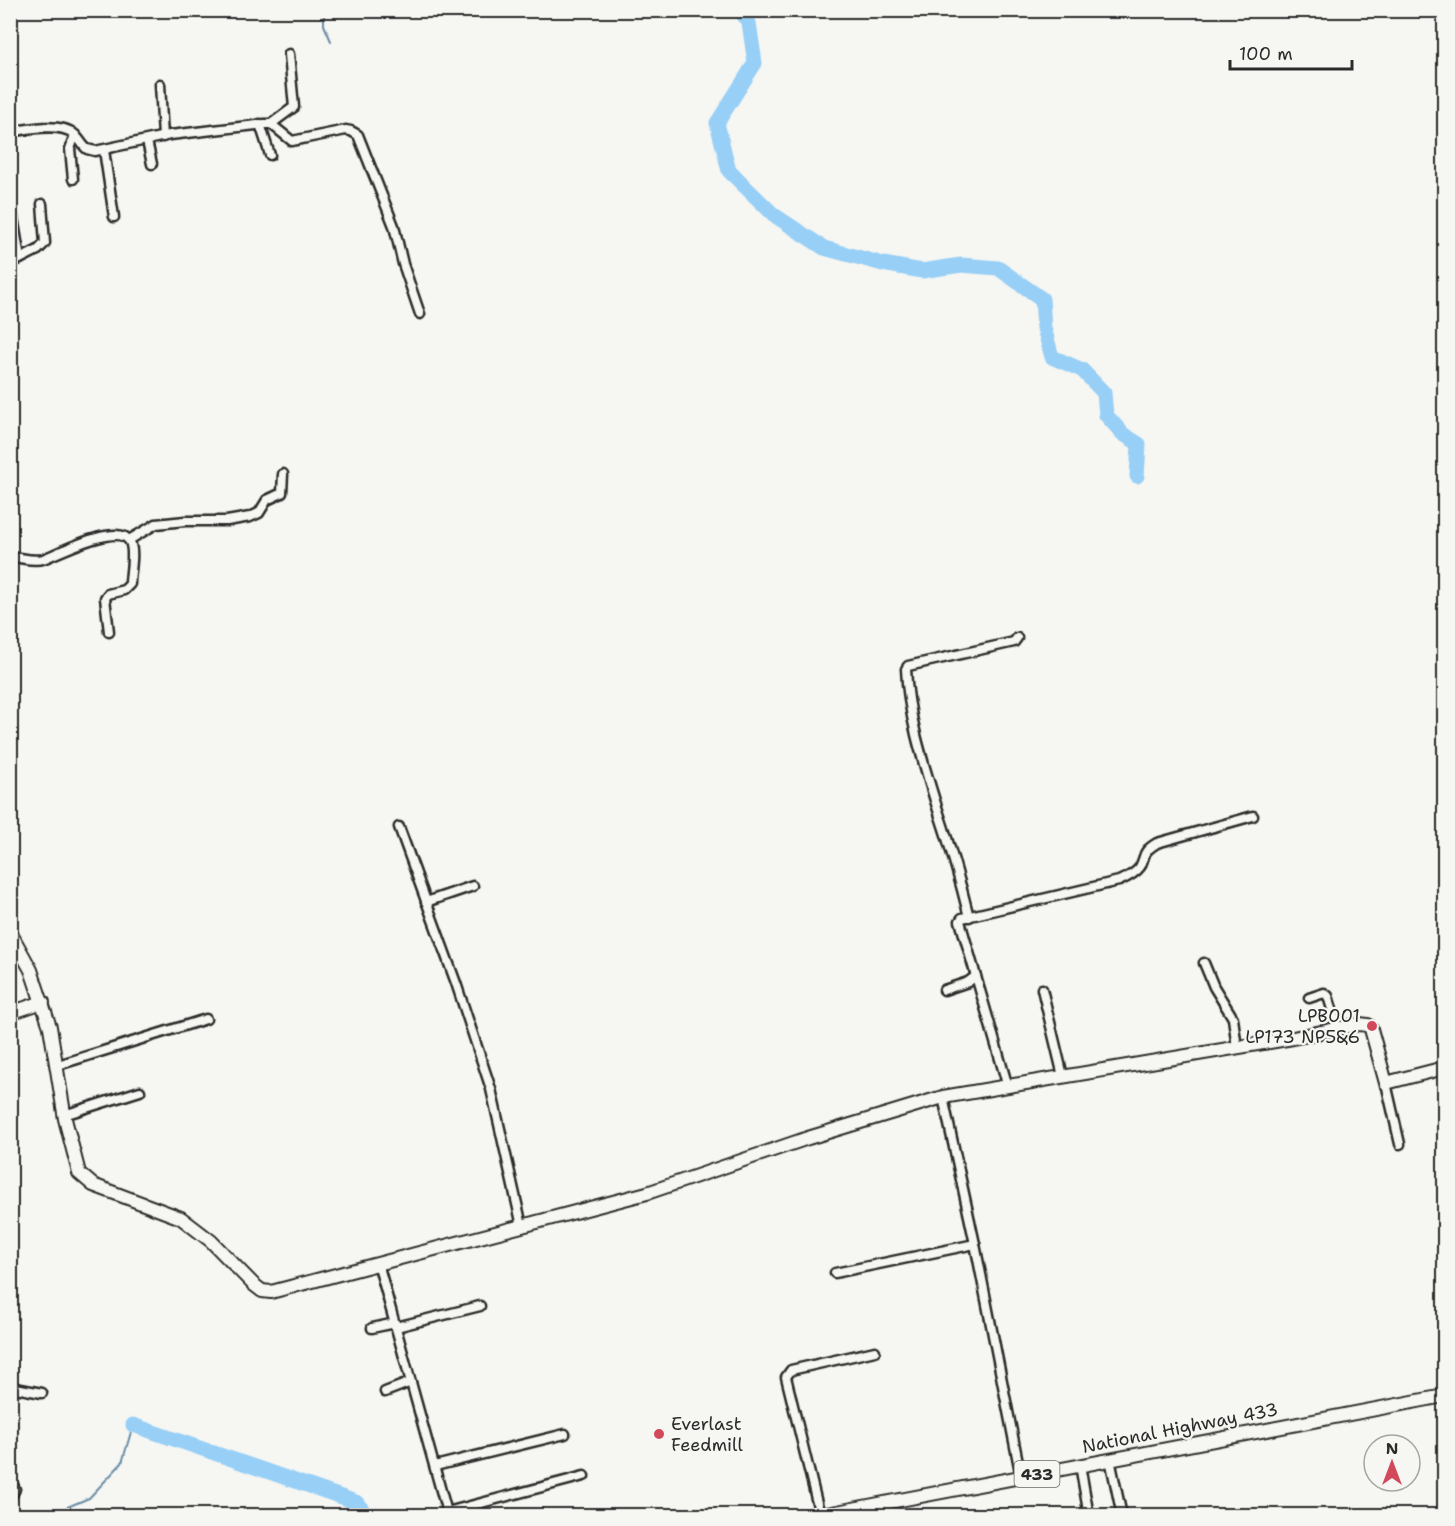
<svg xmlns="http://www.w3.org/2000/svg" width="1455" height="1526" viewBox="0 0 1455 1526" font-family="'Shantell Sans',sans-serif">
<style>
.lines{fill:none;stroke-linecap:round;stroke-linejoin:round}
.stream{stroke:#6c8da5;stroke-width:2}
.river{stroke:#97cff6;stroke-width:15}
.street-casing{stroke:#2b2b2b;stroke-width:13}
.secondary-casing{stroke:#2b2b2b;stroke-width:16}
.primary-casing{stroke:#2b2b2b;stroke-width:16}
.street{stroke:#f6f6f2;stroke-width:8}
.secondary{stroke:#f6f6f2;stroke-width:12}
.primary{stroke:#f6f6f2;stroke-width:12}
.poi-dot{fill:#d1495b;stroke:#f6f6f2;stroke-width:2}
.labels{text-anchor:middle;dominant-baseline:central;stroke-width:4.5;stroke-linejoin:round;paint-order:stroke}
.shield{fill:#f6f6f2;stroke:#686867;stroke-width:1.5}
.shield-label{font-size:16px;font-weight:bold;fill:#2b2b2b}
.poi-label{font-size:18px;fill:#2b2b2b;stroke:#f6f6f2;text-anchor:end}
.street-label{font-size:18px;fill:#2b2b2b;stroke:#f6f6f2}
</style>
<rect width="100%" height="100%" fill="#f6f6f2"/>
<filter id="ink" filterUnits="userSpaceOnUse"><feTurbulence type="fractalNoise" baseFrequency=".0167" numOctaves="2"/><feDisplacementMap in="SourceGraphic" scale="12" xChannelSelector="R" yChannelSelector="G"/><feConvolveMatrix kernelMatrix="1 2 1 2 8 2 1 2 1" color-interpolation-filters="sRGB"/></filter>
<g filter="url(#ink)">
<g class="lines">
<g class="stream">
<polyline points="324,10 324,25 331,41"/>
<polyline points="10,1512 53,1513 89,1498 122,1463 133,1425"/>
</g>
<g class="river">
<polyline points="740,10 749,23 755,63 717,123 729,171 774,215 824,248 883,264 922,271 961,265 998,268 1042,299 1044,328 1052,357 1082,370 1104,393 1106,415 1123,434 1139,444 1137,476"/>
<polyline points="133,1425 356,1502 362,1509 364,1516"/>
</g>
<defs>
<g id="street">
<polyline points="160,84 163,137"/>
<polyline points="260,124 270,155"/>
<polyline points="271,124 294,107 289,54"/>
<path d="M10,132c16,-3 51,-10 64,2 5,4 8,11 13,15l8,2 75,-16 95,-11h6l21,17 54,-11 5,1 7,4 36,91 9,38 17,50"/>
<polyline points="147,141 152,164"/>
<polyline points="104,150 114,217"/>
<polyline points="73,179 70,149 75,135"/>
<polyline points="10,199 20,259 10,263"/>
<polyline points="20,259 38,250 45,243 42,204"/>
<polyline points="129,540 156,524 185,521 227,521 250,517 259,513 267,500 282,493 283,474"/>
<path d="M10,557c11,0 22,5 33,2 16,-6 77,-38 87,-17 5,11 0,30 0,42l-6,6 -16,4 -3,4 4,34"/>
<polyline points="399,827 456,983 491,1089 522,1226"/>
<polyline points="426,902 473,886"/>
<path d="M969,917c-9,-37 -20,-74 -32,-110 -14,-45 -29,-91 -31,-138l2,-3 106,-24 3,-4"/>
<polyline points="1204,963 1214,987 1233,1018 1237,1048"/>
<polyline points="1042,989 1063,1076"/>
<polyline points="944,990 968,982 976,976"/>
<polyline points="1309,998 1324,993 1328,996 1338,1029"/>
<polyline points="55,1066 206,1019"/>
<polyline points="1386,1083 1400,1144"/>
<path d="M1008,1087l-48,-166 2,-3 157,-37c7,-3 16,-7 21,-14 7,-14 1,-14 17,-24l96,-27"/>
<polyline points="943,1097 975,1244 1021,1477"/>
<polyline points="64,1115 140,1091"/>
<polyline points="378,1263 448,1516"/>
<polyline points="835,1273 975,1244"/>
<polyline points="396,1327 480,1306"/>
<polyline points="372,1328 395,1323"/>
<polyline points="10,1387 42,1393"/>
<polyline points="385,1392 411,1382"/>
<polyline points="1110,1459 1122,1516"/>
<polyline points="1080,1465 1089,1516"/>
<polyline points="435,1466 565,1434"/>
<polyline points="10,1479 15,1489 10,1499"/>
<polyline points="447,1512 584,1476"/>
<polyline points="820,1515 786,1377 791,1370 875,1351"/>
</g>
<g id="secondary">
<polyline points="10,932 31,970 50,1027 65,1119 79,1173 93,1185 181,1218 211,1241 253,1284 262,1291 271,1292 647,1193 808,1138 943,1097 1293,1038 1359,1024 1368,1025 1371,1029 1386,1083 1444,1068"/>
<polyline points="10,1013 43,1002"/>
</g>
<polyline id="primary" points="816,1516 1444,1396"/>
</defs>
<use href="#street" class="street-casing"/>
<use href="#secondary" class="secondary-casing"/>
<use href="#primary" class="primary-casing"/>
<use href="#street" class="street"/>
<use href="#secondary" class="secondary"/>
<use href="#primary" class="primary"/>
</g>
</g>
<g class="poi-dot">
<circle cx="1372" cy="1026" r="6"/>
<circle cx="659" cy="1434" r="6"/>
</g>
<g class="labels">
<rect class="shield" x="1014.5" y="1461" width="45" height="26" rx="4.5"/>
<g class="shield-label">
<text x="1037" y="1474">433</text>
</g>
<g class="poi-label">
<text x="1360" y="1016">LPB001<tspan x="1360" dy="21">LP173 NP5&amp;6</tspan></text>
<text x="671" y="1424" text-anchor="start">Everlast<tspan x="671" dy="21">Feedmill</tspan></text>
</g>
<g class="street-label">
<text transform="translate(1180 1428) rotate(-11)">National Highway 433</text>
</g>
</g>
<rect width="1455" height="1526" fill="none" stroke="#f6f6f2" stroke-width="36"/>
<rect x="18" y="18" width="1419" height="1490" fill="none" stroke="#2b2b2b" stroke-width="2" filter="url(#ink)"/>
<g transform="translate(1392 1463)"><circle r="28" fill="#f6f6f2" stroke="#a5a5a2" stroke-width="1.5"/>
<path d="M0-4.5L10 22L0 15L-10 22Z" fill="#d1495b"/>
<text y="-9" font-size="16" font-weight="bold" text-anchor="middle" fill="#2b2b2b">N</text>
</g>
<path d="M1230 60v9h122v-9" fill="none" stroke="#2b2b2b" stroke-width="3"/>
<text x="1239" y="60" font-size="18" fill="#2b2b2b" stroke="#f6f6f2" stroke-width="4.5" paint-order="stroke">100 m</text>
</svg>
